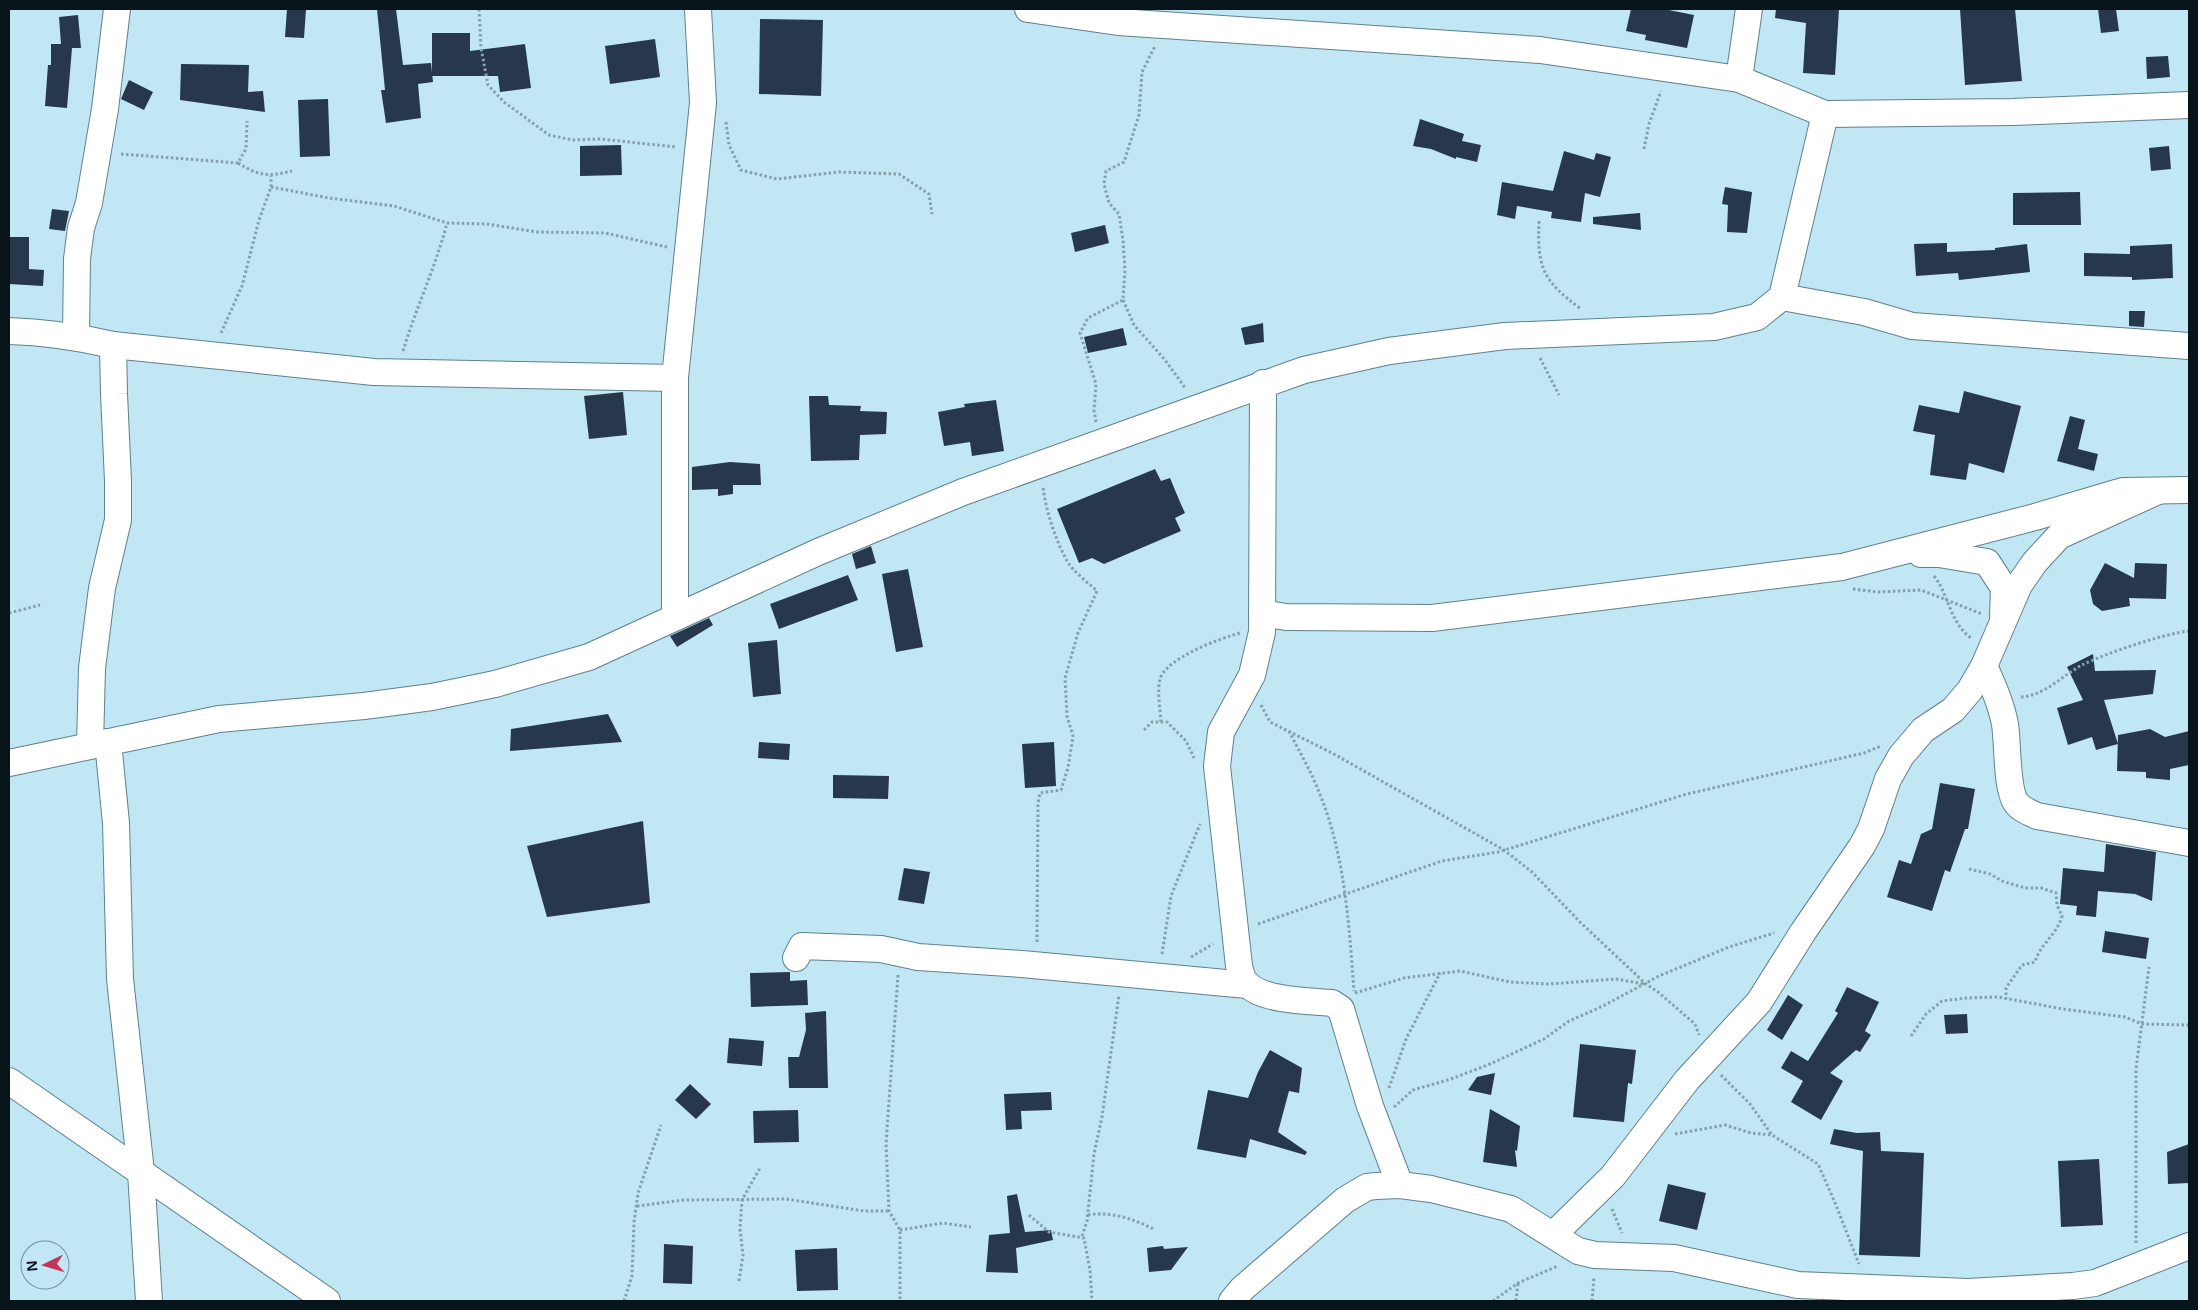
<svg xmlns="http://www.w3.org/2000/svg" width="2198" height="1310" viewBox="0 0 2198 1310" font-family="'Open Sans',sans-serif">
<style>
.building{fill:#27384d}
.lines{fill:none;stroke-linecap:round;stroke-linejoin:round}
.minor-casing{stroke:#5f808d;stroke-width:28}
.path{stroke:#83a0ab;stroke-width:3;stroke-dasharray:2.5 2.5;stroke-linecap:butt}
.minor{stroke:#fff;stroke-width:26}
</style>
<rect width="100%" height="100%" fill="#c1e6f4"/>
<g class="building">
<polygon points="287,9 306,9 304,38 285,37"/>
<polygon points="377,9 396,9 403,65 431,63 433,82 418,84 421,118 386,123 381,90 385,90"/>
<polygon points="1631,9 1664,9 1694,15 1687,48 1645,40 1646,35 1626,31"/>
<polygon points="1776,9 1839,9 1835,75 1803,73 1806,23 1775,18"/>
<polygon points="1960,9 2015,9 2022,81 1965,85"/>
<polygon points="2098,9 2116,9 2119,31 2101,33"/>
<polygon points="78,15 81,48 72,48 67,108 45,106 48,65 51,65 51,44 61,44 59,17"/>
<polygon points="760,19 823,20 821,96 759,94"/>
<polygon points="432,33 470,33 470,51 525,44 531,88 500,92 498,76 432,76"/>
<polygon points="655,39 660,77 610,84 605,46"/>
<polygon points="2168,56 2170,77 2147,79 2146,57"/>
<polygon points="181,64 249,65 248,92 263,91 265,112 180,100"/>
<polygon points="129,80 153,92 144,110 121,99"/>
<polygon points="328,99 330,156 300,157 298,100"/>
<polygon points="1420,119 1464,134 1462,141 1481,145 1477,162 1456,157 1456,159 1431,149 1413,146"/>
<polygon points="621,145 622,175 580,176 580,146"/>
<polygon points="2169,146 2171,169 2151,171 2149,148"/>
<polygon points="1564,151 1594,160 1596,153 1611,157 1600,197 1585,193 1581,222 1551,218 1552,212 1517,206 1515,219 1497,215 1502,182 1553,191"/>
<polygon points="1725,187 1752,192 1747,233 1727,232 1728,205 1722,204"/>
<polygon points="2080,192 2081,225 2013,225 2013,193"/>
<polygon points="52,209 69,211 65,231 49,229"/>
<polygon points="1640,213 1641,230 1593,224 1593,217"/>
<polygon points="1105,225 1109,243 1075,252 1071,233"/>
<polygon points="9,237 29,237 29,269 44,270 43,286 9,284"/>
<polygon points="1947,243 1947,252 1995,250 1995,248 2027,244 2030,272 1959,280 1958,273 1916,276 1914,244"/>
<polygon points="2172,244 2173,278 2132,280 2132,277 2084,276 2084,253 2130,254 2130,246"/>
<polygon points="2129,311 2145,311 2144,327 2129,326"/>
<polygon points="1263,323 1264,342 1245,345 1241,328"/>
<polygon points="1123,328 1127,345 1088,353 1084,337"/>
<polygon points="1964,391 2021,406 2004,473 1969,463 1966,480 1930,475 1935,435 1913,431 1919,405 1959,413"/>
<polygon points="623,392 627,435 589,439 584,396"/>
<polygon points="809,396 828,396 829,405 861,406 860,411 887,412 886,434 860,435 859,460 811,461"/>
<polygon points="996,400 1004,451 972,456 970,442 944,446 938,412 965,407 964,404"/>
<polygon points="2070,416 2085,420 2078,449 2098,454 2094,471 2057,461"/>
<polygon points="730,462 760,464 761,485 733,485 733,494 718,496 718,489 692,490 692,467"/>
<polygon points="1155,469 1161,481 1170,478 1180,502 1185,513 1175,518 1181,531 1104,564 1092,558 1079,563 1057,509"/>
<polygon points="871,546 876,563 856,569 852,554"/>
<polygon points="2105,563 2134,578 2135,563 2167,564 2166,599 2129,598 2130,606 2102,611 2093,604 2090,590"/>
<polygon points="908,569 923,647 896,652 882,574"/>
<polygon points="848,575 858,600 779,629 770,604"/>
<polygon points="709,618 713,625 677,647 670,636"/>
<polygon points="777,640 781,694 753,697 748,643"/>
<polygon points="2093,654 2095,671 2156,670 2153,694 2104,700 2118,744 2096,750 2092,737 2068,745 2057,708 2083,700 2067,667"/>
<polygon points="608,714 622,742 510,751 511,729"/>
<polygon points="2150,729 2165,737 2189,731 2189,765 2170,769 2170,780 2146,778 2146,772 2117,771 2118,735"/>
<polygon points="759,742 790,744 789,760 758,758"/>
<polygon points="1054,742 1056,786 1025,788 1022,744"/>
<polygon points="833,775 889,776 888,799 833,798"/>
<polygon points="1940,783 1975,789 1968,829 1965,829 1950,872 1945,870 1932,911 1887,897 1899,860 1911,864 1921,834 1932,829"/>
<polygon points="643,821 650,903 547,917 527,846"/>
<polygon points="2106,844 2156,852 2152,901 2135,894 2098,891 2096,917 2076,915 2077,906 2060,904 2063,868 2104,872"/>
<polygon points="904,868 930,872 924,904 898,900"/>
<polygon points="2105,931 2149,938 2146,959 2102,952"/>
<polygon points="790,972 790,981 807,980 808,1005 751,1007 750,973"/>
<polygon points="1847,987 1879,1002 1865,1031 1871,1035 1860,1052 1856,1050 1830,1073 1843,1081 1821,1120 1791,1102 1803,1081 1781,1068 1791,1051 1808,1061 1838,1013 1835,1011"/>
<polygon points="1788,995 1803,1005 1782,1040 1767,1030"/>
<polygon points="826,1011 828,1088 789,1088 788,1057 799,1057 806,1030 805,1013"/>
<polygon points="1967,1014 1968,1033 1946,1034 1944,1015"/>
<polygon points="729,1038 764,1041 762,1066 727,1063"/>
<polygon points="1580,1044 1636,1050 1632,1084 1628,1083 1624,1122 1573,1117"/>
<polygon points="1270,1050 1302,1068 1299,1093 1289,1091 1278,1132 1307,1152 1305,1155 1250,1139 1246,1158 1197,1149 1208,1090 1248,1098 1258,1072"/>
<polygon points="1495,1073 1491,1095 1468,1090 1477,1077"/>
<polygon points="690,1084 711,1104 696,1119 675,1100"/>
<polygon points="1051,1092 1052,1110 1021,1111 1022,1129 1006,1130 1004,1094"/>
<polygon points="1490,1109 1520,1126 1517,1151 1515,1150 1517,1167 1483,1162"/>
<polygon points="798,1110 799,1142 754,1143 753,1111"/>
<polygon points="1834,1129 1857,1133 1880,1132 1881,1151 1924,1153 1920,1257 1859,1255 1863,1151 1830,1144"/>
<polygon points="2189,1144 2189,1183 2168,1184 2167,1152"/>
<polygon points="2099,1159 2103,1225 2061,1227 2058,1161"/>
<polygon points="1668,1184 1706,1193 1697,1230 1659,1221"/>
<polygon points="1017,1194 1025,1232 1051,1230 1053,1240 1016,1248 1018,1273 986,1272 989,1235 1010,1233 1007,1196"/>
<polygon points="664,1244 693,1246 692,1284 663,1283"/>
<polygon points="1163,1246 1164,1249 1188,1247 1171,1270 1149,1272 1147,1248"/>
<polygon points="837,1248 838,1290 797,1291 795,1250"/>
</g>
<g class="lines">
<defs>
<g id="minor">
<polyline points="1028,9 1118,22 1540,50 1739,79 1825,114 2012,112 2189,105"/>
<polyline points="1739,79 1749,9"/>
<polyline points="1782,297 1864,312 1912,326 2189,346"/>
<path d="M9,331c36,1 69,6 104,14l261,27 301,6"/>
<polyline points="76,336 77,259 81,228 89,203 105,109 117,9"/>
<path d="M1263,383l-1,249 -10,43 -31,57 -4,34 22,200c2,7 3,14 8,18 16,17 63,17 85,19l9,6 29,97 30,79"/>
<polyline points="1921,554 1939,554 1987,562 2004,588 2003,616"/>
<polyline points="1262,613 1286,617 1432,618 1842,567 2035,517 2123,491 2189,490"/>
<polyline points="675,616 675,378 703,103 698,9"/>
<path d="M1984,666c9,19 17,37 21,58 3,18 1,67 12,80 5,6 14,9 20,12l152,27"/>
<polyline points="108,742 116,823 120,979 141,1172 149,1301"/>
<polyline points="90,745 92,668 102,588 118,520 118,481 114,394 113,345"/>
<polyline points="9,763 219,719 364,706 432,697 495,684 589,657 818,552 963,492 1304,370 1389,351 1505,336 1714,327 1757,317 1782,297 1825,114"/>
<polyline points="796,958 802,946 881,949 918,957 1022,964 1247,985"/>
<polyline points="9,1081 327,1301"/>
<polyline points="1554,1234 1613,1176 1687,1080 1759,1002 1803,932 1862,846 1871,829 1888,779 1901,756 1923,730 1953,710 1970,690 1984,666 2019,585 2035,562 2059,536 2158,491"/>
<polyline points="1232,1301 1242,1289 1345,1200 1367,1187 1376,1186 1400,1185 1431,1189 1511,1209 1578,1251 1595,1255 1674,1258 1798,1285 1968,1292 2073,1286 2095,1283 2189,1246"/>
</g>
</defs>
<use href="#minor" class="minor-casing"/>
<g class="path">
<polyline points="479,9 481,48 488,85 504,102 549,135 573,140 600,139 677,147"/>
<polyline points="726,122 729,145 741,170 777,179 839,172 899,174 929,194 932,214"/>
<polyline points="1644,149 1649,124 1661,91"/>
<polyline points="121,154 238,163 246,149 247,121"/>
<path d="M238,163c21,13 29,14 54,8"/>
<polyline points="271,187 329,198 394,206 447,223 487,224 537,232 605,233 667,247"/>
<path d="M1539,221c-2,47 4,60 42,88"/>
<polyline points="1123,300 1134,325 1165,360 1186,389"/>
<polyline points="221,333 242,286 259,220 271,187 271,176"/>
<path d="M403,351c13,-43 33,-85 44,-128"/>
<polyline points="1540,358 1559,395"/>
<polyline points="1096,422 1094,411 1096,384 1080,333 1088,318 1123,300 1125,270 1123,240 1119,214 1109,203 1104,184 1106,171 1124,162 1139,115 1142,72 1155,46"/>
<path d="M1934,576c15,19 16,47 37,62"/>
<polyline points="1853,589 1878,592 1921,590 1982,614"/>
<polyline points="9,613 40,605"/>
<path d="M2021,697c23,-1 42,-22 61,-32 25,-12 80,-31 107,-34"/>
<polyline points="1261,705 1270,722 1332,753 1504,850 1532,872 1580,922 1646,984 1658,992 1695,1024 1699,1035"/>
<path d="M1161,722c-1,-13 -4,-31 -1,-43 6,-21 61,-41 80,-46"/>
<polyline points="1144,730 1152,722 1167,722 1186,741 1194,758"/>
<path d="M1289,731c10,20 22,40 30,61 26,62 30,133 35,199"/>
<path d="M1969,869l21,5 12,7 23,7h16l15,5 1,12 5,11c-5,19 -22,28 -27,46l-13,3 -16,23v11"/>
<polyline points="1258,924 1442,861 1498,852 1687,794 1864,753 1881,746"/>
<path d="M1037,942l1,-139 2,-10 21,-3 7,-22 5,-32 -6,-20 -2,-38 13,-45 19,-42c-10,-9 -23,-19 -30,-30 -12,-22 -21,-50 -24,-74"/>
<polyline points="1162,954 1171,896 1200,824"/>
<polyline points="1191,957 1213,944"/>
<polyline points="898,975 886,1144 889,1211 900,1230 900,1301"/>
<polyline points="1355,993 1404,978 1460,971 1510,982 1549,984 1616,979 1644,984"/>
<polyline points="1911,1036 1926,1014 1942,1001 1967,998 1998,997 2063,1009 2125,1017 2142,1024 2189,1025"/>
<polyline points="1721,1075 1750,1104 1772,1135 1818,1164 1836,1205 1859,1264"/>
<polyline points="1389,1088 1406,1039 1440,973"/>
<polyline points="1394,1107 1413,1090 1451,1079 1490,1064 1544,1039 1569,1021 1603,1006 1659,976 1729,947 1774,933"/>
<polyline points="1675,1134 1725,1125 1751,1133 1772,1135"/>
<polyline points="637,1206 684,1200 786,1199 864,1211 889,1211"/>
<polyline points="1612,1209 1622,1233"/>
<polyline points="1029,1215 1049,1232 1084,1238 1090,1270 1092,1301"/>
<path d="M1088,1215c22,-4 47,4 67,15"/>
<polyline points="900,1230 943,1223 971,1227"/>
<polyline points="1082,1236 1087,1221 1094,1154 1102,1117 1119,995"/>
<polyline points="2136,1243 2136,1069 2149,967"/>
<polyline points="739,1281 743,1255 740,1229 742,1200 760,1168"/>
<polyline points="624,1301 632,1276 634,1222 638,1193 661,1125"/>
<polyline points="1493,1301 1518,1283 1558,1266"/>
<polyline points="1516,1301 1518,1283"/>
<polyline points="1592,1301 1594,1277"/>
</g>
<use href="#minor" class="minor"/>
</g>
<rect width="2198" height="1310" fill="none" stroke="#071419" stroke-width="20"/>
<g transform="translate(45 1265) rotate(265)"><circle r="24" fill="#c1e6f4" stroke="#77929c"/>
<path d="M0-4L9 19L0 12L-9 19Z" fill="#c3345b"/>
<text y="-8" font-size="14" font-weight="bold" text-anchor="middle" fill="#071419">N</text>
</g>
</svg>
